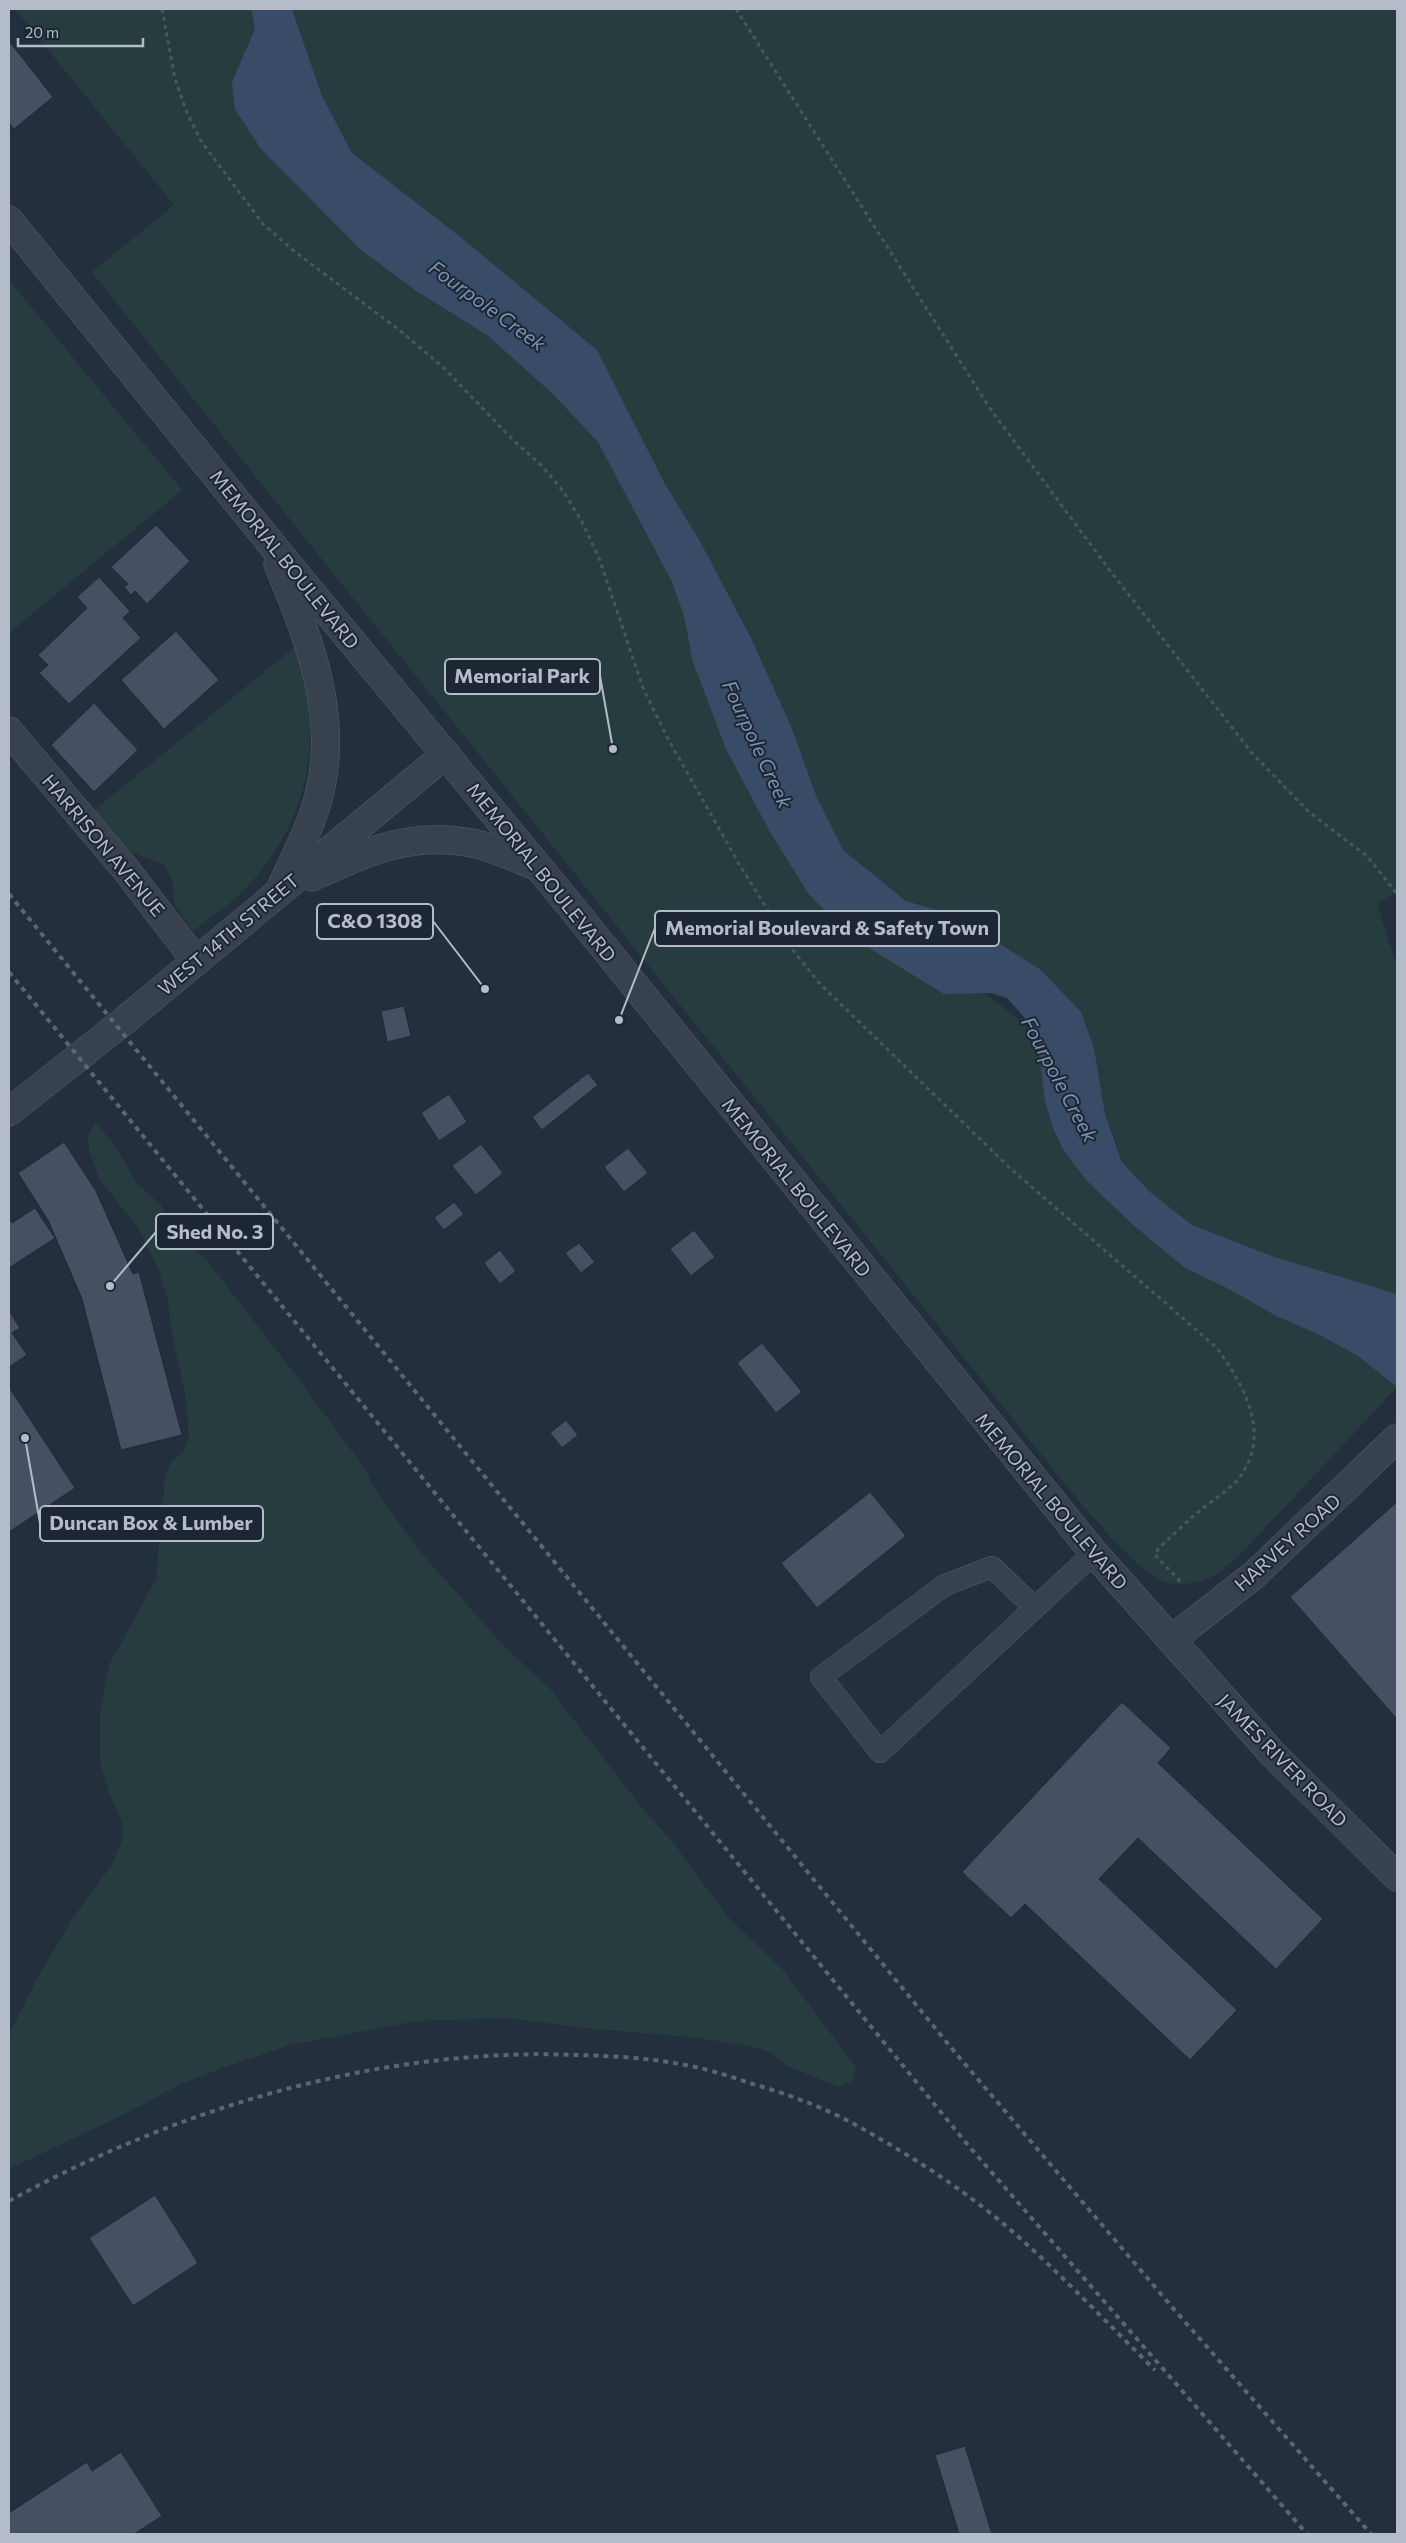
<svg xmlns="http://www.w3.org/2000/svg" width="1406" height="2543" viewBox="0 0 1406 2543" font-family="Commissioner,sans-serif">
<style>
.green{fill:#263c3f}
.water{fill:#394c67}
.building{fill:#455162;stroke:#1f2835}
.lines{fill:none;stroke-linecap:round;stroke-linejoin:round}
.service-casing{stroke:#565f6c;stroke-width:22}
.minor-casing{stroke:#565f6c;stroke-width:29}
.tertiary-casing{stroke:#565f6c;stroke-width:29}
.path{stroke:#44595c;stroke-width:3;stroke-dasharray:4 4;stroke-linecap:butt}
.service{stroke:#38414e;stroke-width:21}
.minor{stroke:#38414e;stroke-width:28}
.tertiary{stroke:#38414e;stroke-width:28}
.rail{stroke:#5a6575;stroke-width:4;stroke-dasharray:5 5;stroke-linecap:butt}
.labels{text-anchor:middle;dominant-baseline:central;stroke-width:4;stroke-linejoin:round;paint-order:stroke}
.street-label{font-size:19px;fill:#b4bcc9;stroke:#1d2633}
.water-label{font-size:20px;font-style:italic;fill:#7c92b1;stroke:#1d2633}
.leader{fill:none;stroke:#b4bcc9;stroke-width:2}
.callout-dot{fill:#b4bcc9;stroke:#1d2633;stroke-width:2}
.callout{fill:#1d2633;stroke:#b4bcc9;stroke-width:2}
.callout-label{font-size:20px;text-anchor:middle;font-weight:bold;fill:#b4bcc9}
</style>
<rect width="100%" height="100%" fill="#242f3e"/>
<g class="green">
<path d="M15,9h236l11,52 235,253 173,218 52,168 198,250 78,53 45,38 56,136 298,172v38l-161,172c-10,7 -20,17 -32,21 -12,4 -31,6 -42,1 -26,-12 -58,-53 -79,-75l-966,-1202 -25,-32 82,-67z"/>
<polygon points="292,9 1397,9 1397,891 1377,904 1397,967 1397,1294 1272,1256 1192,1225 1150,1192 1123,1162 1105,1114 1094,1048 1081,1012 1040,969 981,932 944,912 906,901 843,850 817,798 791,726 750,636 701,543 664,482 597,350 458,235 352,153 322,96"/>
<polygon points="9,280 182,490 9,633 9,279"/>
<path d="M296,646c29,92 15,175 -53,245 -14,15 -34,27 -50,40l-18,-26 -3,-26 -8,-15 -28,-10 -13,-1 -30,-42z"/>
<polygon points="95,1122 115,1145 137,1184 161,1205 173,1227 184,1239 205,1258 288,1365 362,1465 378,1493 416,1547 502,1644 550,1689 640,1805 675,1845 727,1916 782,1969 856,2067 853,2081 839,2087 787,2066 772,2053 759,2048 699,2038 585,2028 508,2018 417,2021 290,2045 219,2069 179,2085 129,2112 9,2169 9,2035 39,1975 72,1919 111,1866 123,1838 122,1822 109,1793 100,1762 100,1713 109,1665 156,1579 165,1476 171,1462 183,1452 189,1437 185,1392 171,1330 168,1301 159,1271 139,1229 100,1180 89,1150 88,1136"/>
</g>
<polygon class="water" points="251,9 292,9 322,96 352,153 458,235 597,350 664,482 701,543 750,636 791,726 817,798 843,850 906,901 944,912 981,932 1040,969 1081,1012 1094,1048 1105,1114 1122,1162 1150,1192 1192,1225 1272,1256 1397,1294 1397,1387 1358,1356 1318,1334 1278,1317 1231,1290 1185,1268 1132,1224 1086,1180 1063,1149 1053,1128 1045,1101 1038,1045 1024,1017 1007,998 991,993 944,994 846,934 808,893 770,832 726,749 693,662 684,616 672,582 598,442 553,394 487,335 415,290 360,249 261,149 235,109 232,82 255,29"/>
<g class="building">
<polygon points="9,41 53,97 14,129 9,123"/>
<polygon points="156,525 190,561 147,604 135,591 131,595 124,587 128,584 111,567"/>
<polygon points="99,577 130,611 123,618 141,638 69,704 39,673 48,665 38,655 87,608 77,597"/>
<polygon points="176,631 219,680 164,729 121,680"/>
<polygon points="94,703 138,750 94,792 51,745"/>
<polygon points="404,1006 411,1036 387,1042 381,1011"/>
<polygon points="588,1073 598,1085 542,1130 532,1117"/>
<polygon points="449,1094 467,1122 439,1141 421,1113"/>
<polygon points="64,1142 96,1191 133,1274 139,1272 182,1435 121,1450 82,1299 48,1220 18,1173"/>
<polygon points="481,1144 503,1173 476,1195 452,1166"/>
<polygon points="628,1148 648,1173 624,1192 604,1167"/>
<polygon points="454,1202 464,1214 444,1230 434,1218"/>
<polygon points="35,1208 55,1238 9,1268 9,1218 12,1223"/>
<polygon points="694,1230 715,1257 691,1276 670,1249"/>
<polygon points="579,1243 595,1262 581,1273 565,1253"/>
<polygon points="500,1250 516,1271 500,1284 484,1263"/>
<polygon points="9,1311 20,1328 12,1333 27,1355 9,1367"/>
<polygon points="762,1343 802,1392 776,1413 737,1363"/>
<polygon points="9,1387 75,1488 9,1532"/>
<polygon points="566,1420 578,1435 562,1448 550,1433"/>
<polygon points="870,1492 906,1536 817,1608 781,1563"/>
<polygon points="1397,1502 1397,1719 1290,1597"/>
<polygon points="1122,1702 1171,1748 1158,1763 1323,1919 1276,1969 1138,1838 1099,1879 1237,2010 1190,2060 1025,1904 1011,1918 962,1872"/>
<polygon points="155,2195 198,2263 133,2306 89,2238"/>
<polygon points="965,2446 992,2534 959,2534 935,2455"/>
<polygon points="121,2452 162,2516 134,2534 9,2534 9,2513 87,2462 92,2471"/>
</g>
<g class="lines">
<defs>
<polyline id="service" points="1035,1608 992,1567 945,1585 821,1677 880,1752 1094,1553"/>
<g id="minor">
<polyline points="9,731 127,871 196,961"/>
<polyline points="1171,1640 1254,1575 1397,1438"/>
</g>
<g id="tertiary">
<polyline points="9,220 277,551 564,898 1094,1553 1272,1753 1397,1877"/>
<path d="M278,564c34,82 67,166 34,254 -9,24 -21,47 -31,70"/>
<path d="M312,877c57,-26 100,-47 165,-33 20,5 41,15 61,23"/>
<polyline points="9,1112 124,1021 446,754"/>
</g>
</defs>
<use href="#service" class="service-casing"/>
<use href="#minor" class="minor-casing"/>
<use href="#tertiary" class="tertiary-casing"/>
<g class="path">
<path d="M162,9l13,70 12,34 14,28 62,83 31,27 104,78 46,39 70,73 28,25 21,25 18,29 18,38 44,130 24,49 72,127 53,85 28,35 191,185 205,178c25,34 53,80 29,122 -10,19 -32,30 -48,44 -13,11 -26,24 -39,36l-3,6 28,29"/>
<polyline points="736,9 991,410 1111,572 1251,752 1309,812 1368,857 1397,894"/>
</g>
<use href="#service" class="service"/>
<use href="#minor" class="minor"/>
<use href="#tertiary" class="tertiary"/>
<g class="rail">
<polyline points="9,894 953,2050 1172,2307 1371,2534"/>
<polyline points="9,972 967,2144 1307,2534"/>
<path d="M9,2201c172,-94 371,-154 569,-146 42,1 85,4 126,14 17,4 33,10 49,15 34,10 70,23 101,40 56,31 111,66 159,108 49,43 95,92 142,138"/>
</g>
</g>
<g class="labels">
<g class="street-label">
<text transform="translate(285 559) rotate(51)">MEMORIAL BOULEVARD</text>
<text transform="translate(104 845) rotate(50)">HARRISON AVENUE</text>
<text transform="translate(542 872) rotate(51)">MEMORIAL BOULEVARD</text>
<text transform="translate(228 934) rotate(-40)">WEST 14TH STREET</text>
<text transform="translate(797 1187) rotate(51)">MEMORIAL BOULEVARD</text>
<text transform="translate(1052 1501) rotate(50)">MEMORIAL BOULEVARD</text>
<text transform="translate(1287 1542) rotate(-42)">HARVEY ROAD</text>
<text transform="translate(1283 1760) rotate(46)">JAMES RIVER ROAD</text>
</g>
<g class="water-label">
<text transform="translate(488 305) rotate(36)">Fourpole Creek</text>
<text transform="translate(758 744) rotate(65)">Fourpole Creek</text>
<text transform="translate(1060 1079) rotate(62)">Fourpole Creek</text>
</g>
</g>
<path class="leader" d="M613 749L600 676M485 989L433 921M619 1020L655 928M110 1286L156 1232M25 1438L40 1523"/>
<g class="callout-dot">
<circle cx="613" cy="749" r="5"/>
<circle cx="485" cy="989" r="5"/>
<circle cx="619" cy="1020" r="5"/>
<circle cx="110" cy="1286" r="5"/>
<circle cx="25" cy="1438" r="5"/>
</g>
<g class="callout">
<rect x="445" y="659" width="155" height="35" rx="5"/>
<rect x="317" y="904" width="116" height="35" rx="5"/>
<rect x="655" y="911" width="344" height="35" rx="5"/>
<rect x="156" y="1214" width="117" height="35" rx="5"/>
<rect x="40" y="1506" width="223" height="35" rx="5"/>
</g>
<g class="callout-label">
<text x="522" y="683">Memorial Park</text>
<text x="375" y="928">C&amp;O 1308</text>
<text x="827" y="935">Memorial Boulevard &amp; Safety Town</text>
<text x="215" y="1239">Shed No. 3</text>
<text x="151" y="1530">Duncan Box &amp; Lumber</text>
</g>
<rect width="1406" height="2543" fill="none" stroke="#b4bcc9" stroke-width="20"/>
<path d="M18 38v8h125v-8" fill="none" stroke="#b4bcc9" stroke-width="2.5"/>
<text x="25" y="38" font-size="15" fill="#b4bcc9" stroke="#1d2633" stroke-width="4" paint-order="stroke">20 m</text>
</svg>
